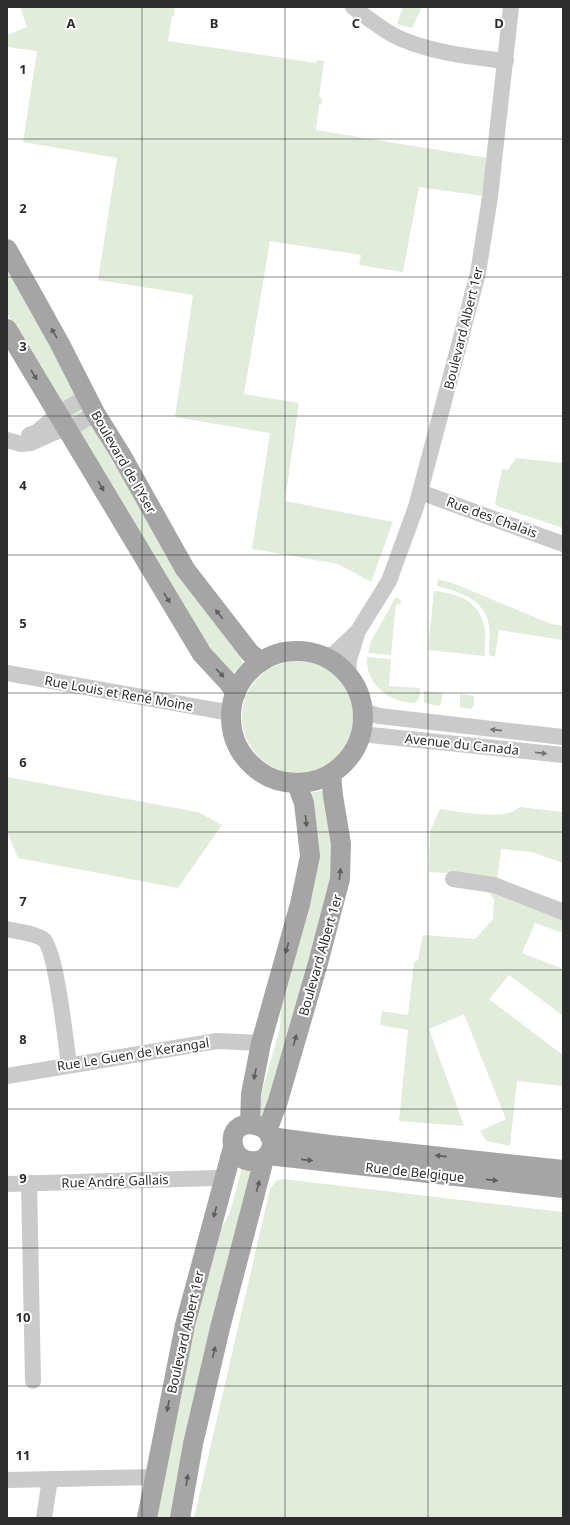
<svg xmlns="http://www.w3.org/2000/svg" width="570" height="1525" viewBox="0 0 570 1525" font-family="'Noto Sans',sans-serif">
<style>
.green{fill:#e1ecda}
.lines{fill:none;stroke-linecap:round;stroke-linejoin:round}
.minor{stroke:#cacaca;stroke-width:16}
.major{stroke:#a5a5a5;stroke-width:20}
.oneway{fill:#5d5d5d}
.oneway2{fill:#747474}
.grid{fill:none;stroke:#2d2d2d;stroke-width:1;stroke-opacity:0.55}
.labels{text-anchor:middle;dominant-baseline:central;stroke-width:4;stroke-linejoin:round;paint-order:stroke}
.street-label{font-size:13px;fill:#2d2d2d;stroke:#fff}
.grid-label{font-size:13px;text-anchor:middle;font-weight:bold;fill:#2d2d2d;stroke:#fff;stroke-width:4;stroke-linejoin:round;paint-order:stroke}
</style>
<rect width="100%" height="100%" fill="#fff"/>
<g class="green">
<polygon points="20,7 171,7 175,9 174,16 172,16 168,41 316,63 317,60 324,61 319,97 322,98 321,105 319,105 316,130 494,159 490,197 419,187 403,272 359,265 361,255 270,241 244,394 299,403 285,501 393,522 371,582 338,564 252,549 270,433 175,417 193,295 98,280 117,158 23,142 37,51 7,47 7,35 27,27"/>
<polygon points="403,7 422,7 412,28 397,24"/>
<polygon points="7,259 236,645 243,663 232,674 207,651 7,313"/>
<polygon points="516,458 563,463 563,528 497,506 495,503 502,469 508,470"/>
<path d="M438,579l17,5 96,40 12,2v14l-64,-10 -4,27 -6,-2c0,-10 2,-24 -1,-34 -6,-23 -31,-30 -51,-35z"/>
<path d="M434,591c26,2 48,12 51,40 1,9 -1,17 0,25l-57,-6z"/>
<polygon points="396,597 401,600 400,604 396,604 391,655 368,653 371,641"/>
<path d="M367,657l24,2 -2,27 31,2 -1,11 -5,4c-25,-1 -49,-19 -47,-46z"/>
<circle cx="298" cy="717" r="56"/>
<polygon points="424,691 443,693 441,704 439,706 424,703"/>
<polygon points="460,694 474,696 474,705 471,709 460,707"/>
<polygon points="7,777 198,812 222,825 178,888 18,858 7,831"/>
<polygon points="324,790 335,859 266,1127 253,1123 280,1028 281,1004 312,886 307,794"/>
<path d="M520,807l43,5v51l-31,-11 -31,-3 -4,31 66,22v31l-28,-10 -13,30 41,16v47l-54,-41 -20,24 74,56v31l-46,-5 -7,65 -24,-5 -6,-10 26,-12 -42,-105 -35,15 35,97 -65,-5 9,-91 -28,-5 2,-14 26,4 6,-53 4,-2 5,-25 52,4 18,-20 1,-20 -16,-24 -49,-3 1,-41 10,-22c22,3 63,12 80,-2z"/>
<polygon points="256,1160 176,1518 155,1518 174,1410 214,1243 230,1212 243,1164"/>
<polygon points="283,1179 563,1212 563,1518 194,1518 270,1189 276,1181"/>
</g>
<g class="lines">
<g class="minor">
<path d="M353,7c13,10 26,20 40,28 32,17 78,22 113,26"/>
<polyline points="29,435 37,432 62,411 87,397"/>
<polyline points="7,440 21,444 31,443 60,430 67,431 95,413"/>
<polyline points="420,492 563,544"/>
<polyline points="326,658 336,652 358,631 389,581 416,507 478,273 490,197 511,7"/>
<polyline points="7,673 231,713"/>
<polyline points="348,675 349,660 357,634"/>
<polyline points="363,711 379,716 563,737"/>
<polyline points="361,734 563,755"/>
<polyline points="453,879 494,885 563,912"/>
<path d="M7,929c11,3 26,3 36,10 13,9 23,105 26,126"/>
<polyline points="7,1076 217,1041 261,1043"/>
<polyline points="29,1183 33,1381"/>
<polyline points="7,1184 216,1178 224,1180"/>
<polyline points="7,1480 154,1477"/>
<polyline points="44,1518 50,1479"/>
</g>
<g class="major">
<polyline points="7,249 60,344 95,413 120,453 185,569 250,653 261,662"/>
<polyline points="7,329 202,654 228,682 236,693"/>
<circle cx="297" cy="717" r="66"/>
<polyline points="250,1124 251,1094 261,1043 300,904 310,856 304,803 297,784"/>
<polyline points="267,1131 278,1101 318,963 340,879 341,844 333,796 331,774"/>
<polyline points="270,1137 330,1145 563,1170"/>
<polyline points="268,1155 563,1188"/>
<polyline points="147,1518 185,1325 233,1147"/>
<path d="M180,1518l13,-74 27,-116 44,-169c31,-33 -37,-51 -31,-14 3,16 19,19 31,14"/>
</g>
</g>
<defs><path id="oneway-solid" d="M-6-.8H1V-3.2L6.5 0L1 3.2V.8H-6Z"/></defs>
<g class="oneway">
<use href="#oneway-solid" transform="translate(54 333) rotate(-121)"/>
<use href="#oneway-solid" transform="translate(34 375) rotate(59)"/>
<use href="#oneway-solid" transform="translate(101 486) rotate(60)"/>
<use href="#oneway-solid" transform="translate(167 598) rotate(58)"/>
<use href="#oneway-solid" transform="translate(219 614) rotate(-129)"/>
<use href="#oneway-solid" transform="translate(220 673) rotate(46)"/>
<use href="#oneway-solid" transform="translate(306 821) rotate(84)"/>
<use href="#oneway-solid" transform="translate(340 874) rotate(-84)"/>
<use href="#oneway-solid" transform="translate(287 948) rotate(106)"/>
<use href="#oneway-solid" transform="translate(295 1040) rotate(-74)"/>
<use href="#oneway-solid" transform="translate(255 1074) rotate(101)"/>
<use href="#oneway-solid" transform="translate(441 1156) rotate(-174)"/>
<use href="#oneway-solid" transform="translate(307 1160) rotate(6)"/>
<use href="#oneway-solid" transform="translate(492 1180) rotate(6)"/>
<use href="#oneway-solid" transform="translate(258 1186) rotate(-75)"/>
<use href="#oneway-solid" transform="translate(215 1212) rotate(105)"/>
<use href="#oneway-solid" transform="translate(214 1352) rotate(-77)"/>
<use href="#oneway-solid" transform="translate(168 1406) rotate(101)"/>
<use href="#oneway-solid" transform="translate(187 1480) rotate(-81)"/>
</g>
<g class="oneway2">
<use href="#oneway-solid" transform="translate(496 730) rotate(-174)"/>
<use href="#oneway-solid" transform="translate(541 753) rotate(6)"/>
</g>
<path class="grid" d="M142,7v1511M285,7v1511M428,7v1511M7,139h556M7,277h556M7,416h556M7,555h556M7,693h556M7,832h556M7,970h556M7,1109h556M7,1248h556M7,1386h556"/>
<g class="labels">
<g class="street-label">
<text transform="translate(463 328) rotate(-76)">Boulevard Albert 1er</text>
<text transform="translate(124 462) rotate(60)">Boulevard de l'Yser</text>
<text transform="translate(492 517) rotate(20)">Rue des Chalais</text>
<text transform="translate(119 693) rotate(10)">Rue Louis et René Moine</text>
<text transform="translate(462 744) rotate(6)">Avenue du Canada</text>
<text transform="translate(320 955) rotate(-74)">Boulevard Albert 1er</text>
<text transform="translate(133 1054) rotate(-9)">Rue Le Guen de Kerangal</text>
<text transform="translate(415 1172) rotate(6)">Rue de Belgique</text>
<text transform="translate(115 1181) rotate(-2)">Rue André Gallais</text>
<text transform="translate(185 1332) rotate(-77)">Boulevard Albert 1er</text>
</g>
</g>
<g class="grid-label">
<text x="71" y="28">A</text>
<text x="214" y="28">B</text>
<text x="356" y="28">C</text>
<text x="499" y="28">D</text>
<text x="23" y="74">1</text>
<text x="23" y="213">2</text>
<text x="23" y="351">3</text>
<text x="23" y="490">4</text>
<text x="23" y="628">5</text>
<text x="23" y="767">6</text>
<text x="23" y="906">7</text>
<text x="23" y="1044">8</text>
<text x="23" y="1183">9</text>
<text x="23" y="1322">10</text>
<text x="23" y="1460">11</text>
</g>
<rect width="570" height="1525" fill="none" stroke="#2d2d2d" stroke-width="16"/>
</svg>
